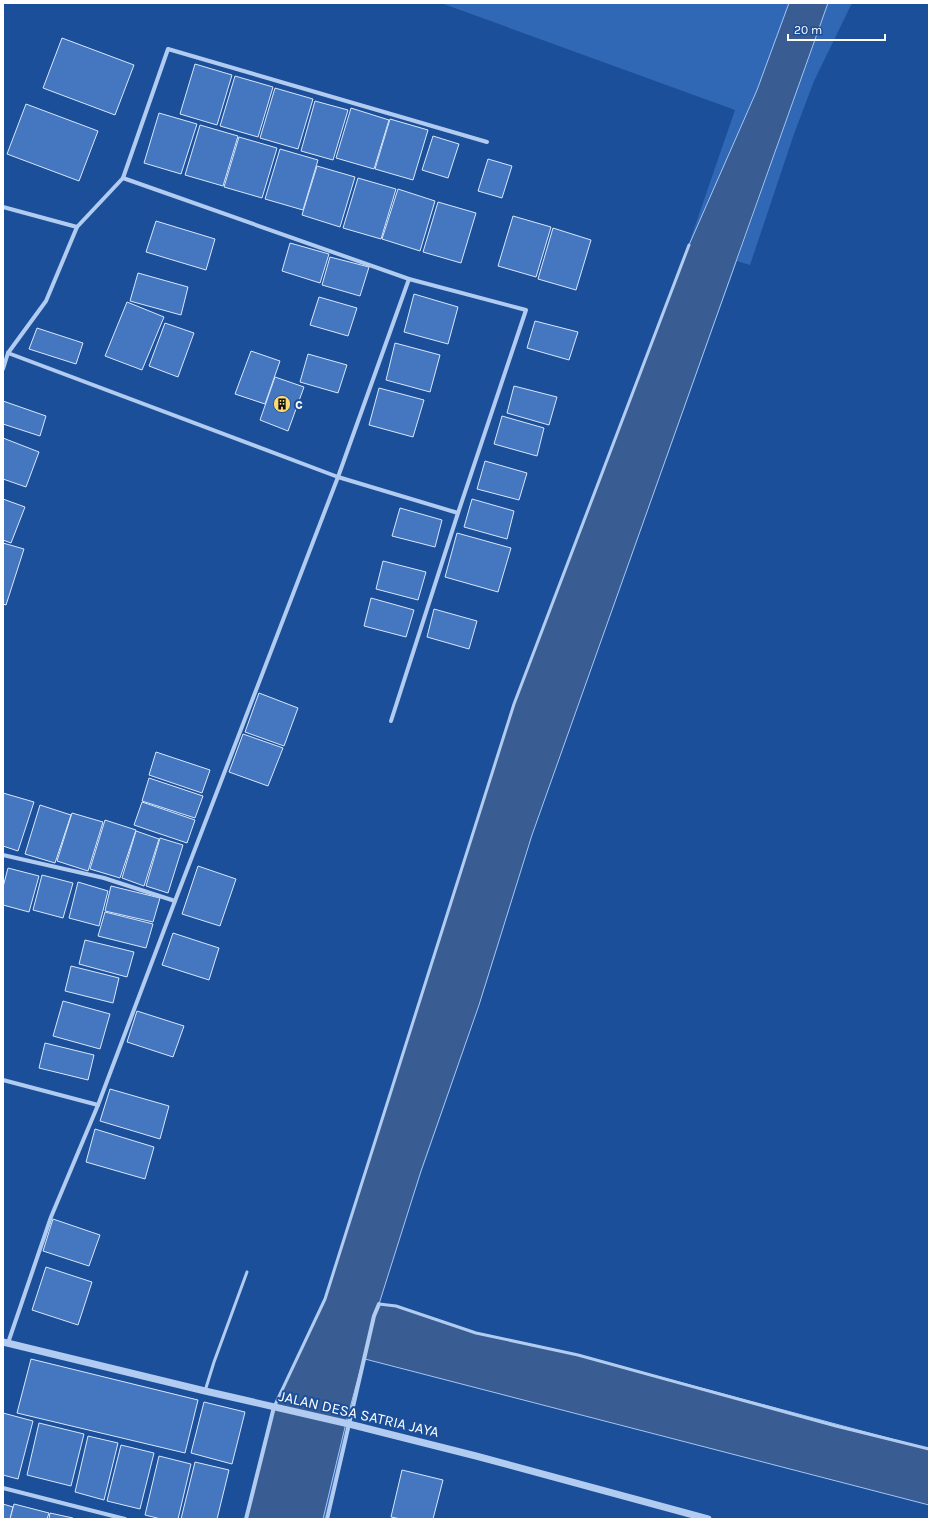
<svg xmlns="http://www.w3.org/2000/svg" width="932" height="1522" viewBox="0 0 932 1522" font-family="Karla,sans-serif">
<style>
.green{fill:#3068b6}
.water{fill:#395d93;stroke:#a4c6f2}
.building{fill:#4477bf;stroke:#d8e7fb}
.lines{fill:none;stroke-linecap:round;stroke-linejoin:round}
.service{stroke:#b1ccf0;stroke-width:3}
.minor{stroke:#b1ccf0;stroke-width:4}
.tertiary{stroke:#b1ccf0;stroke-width:7}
.labels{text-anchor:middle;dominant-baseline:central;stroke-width:4;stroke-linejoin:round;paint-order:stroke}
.poi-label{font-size:15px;font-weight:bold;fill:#fff;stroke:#1c4f99;text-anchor:start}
.street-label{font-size:15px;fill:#fff;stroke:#1c4f99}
</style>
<rect width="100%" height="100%" fill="#1c4f99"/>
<polygon class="green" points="441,3 789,3 757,90 737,261 828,3 852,3 814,81 794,134 750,265 737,261 532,835 483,994 403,1226 379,1304 327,1519 246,1519 325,1299 735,110"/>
<polygon class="water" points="789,3 828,3 532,835 479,1005 421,1171 379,1304 396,1306 476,1333 578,1355 929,1449 929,1505 365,1359 372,1326 346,1423 323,1519 246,1519 274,1407 325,1299 514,704 689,245 757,90"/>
<g class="building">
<polygon points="62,38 134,65 115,115 43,88"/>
<polygon points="195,64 232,75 217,125 180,114"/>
<polygon points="235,76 273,87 258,137 220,126"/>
<polygon points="275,88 313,99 298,149 260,138"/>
<polygon points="315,101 348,110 333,160 301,151"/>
<polygon points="26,104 98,131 79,181 7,154"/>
<polygon points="351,108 389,120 374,169 336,158"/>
<polygon points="159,113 197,124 181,174 144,163"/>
<polygon points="390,119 428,130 413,180 375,169"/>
<polygon points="200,125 238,136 223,186 185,175"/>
<polygon points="433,136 459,144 448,178 422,170"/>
<polygon points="239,137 277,148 262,198 224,187"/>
<polygon points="280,149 318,160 303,210 265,199"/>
<polygon points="488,159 512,166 502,198 478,191"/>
<polygon points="317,166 355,177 340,227 302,215"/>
<polygon points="358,178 396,189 381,239 343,228"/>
<polygon points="398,189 435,201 420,251 382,239"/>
<polygon points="438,202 476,213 461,263 423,252"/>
<polygon points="513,216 551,227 536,277 498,266"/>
<polygon points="156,221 215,239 206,270 146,252"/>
<polygon points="553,228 591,240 576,290 538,279"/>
<polygon points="290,243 329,254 320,283 282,271"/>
<polygon points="330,257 369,267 360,296 322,285"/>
<polygon points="138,273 188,287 181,315 130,301"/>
<polygon points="414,294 458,307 448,344 404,332"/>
<polygon points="319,297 357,308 348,336 310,325"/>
<polygon points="127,302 164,317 142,370 105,356"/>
<polygon points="535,321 578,332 569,360 527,348"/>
<polygon points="165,323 194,333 178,377 149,366"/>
<polygon points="37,328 83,343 76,364 29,349"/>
<polygon points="395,343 440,355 430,392 386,380"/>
<polygon points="251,351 280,361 265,404 235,394"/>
<polygon points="308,354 347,365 338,393 300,382"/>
<polygon points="275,377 304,387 288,431 260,420"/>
<polygon points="514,386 557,397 549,425 507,413"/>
<polygon points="379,388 424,400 413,437 369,425"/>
<polygon points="3,401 46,416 40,436 3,424"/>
<polygon points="502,416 544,428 537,456 494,444"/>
<polygon points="3,438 39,452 26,487 3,479"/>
<polygon points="485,461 527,473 519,500 477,489"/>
<polygon points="3,499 25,507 11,543 3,540"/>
<polygon points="472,499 514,511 507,539 464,527"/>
<polygon points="400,508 442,520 435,547 392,536"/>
<polygon points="457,533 511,548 498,592 445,577"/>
<polygon points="3,543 24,549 6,605 3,604"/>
<polygon points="383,561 426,572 418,600 376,589"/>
<polygon points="371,598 414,610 406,637 364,626"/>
<polygon points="434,609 477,621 469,649 427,637"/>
<polygon points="259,693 298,708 284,746 245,732"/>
<polygon points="243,734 283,748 268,786 229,772"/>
<polygon points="156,752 210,770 202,793 149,775"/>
<polygon points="149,778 203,796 195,818 142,801"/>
<polygon points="3,793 34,802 18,851 3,846"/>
<polygon points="142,802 195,820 187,843 134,825"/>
<polygon points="40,805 71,815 55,863 25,854"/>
<polygon points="72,813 103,822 88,871 57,861"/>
<polygon points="105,820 136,830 120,878 90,869"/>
<polygon points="136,831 159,839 144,886 122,878"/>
<polygon points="160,838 183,845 168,893 146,886"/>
<polygon points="198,866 236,879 220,926 182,914"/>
<polygon points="8,868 39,876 29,912 3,905 3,887"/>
<polygon points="42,875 73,883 63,918 33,910"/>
<polygon points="78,882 108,891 99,926 69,918"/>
<polygon points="111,886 160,898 153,922 105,911"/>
<polygon points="105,912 153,924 146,948 98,936"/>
<polygon points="173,933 219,948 209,980 162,965"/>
<polygon points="85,940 134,952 127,977 79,964"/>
<polygon points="71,966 119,978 113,1003 65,991"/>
<polygon points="63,1001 110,1014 100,1049 53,1036"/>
<polygon points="137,1011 184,1026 173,1057 127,1042"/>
<polygon points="45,1043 94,1055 88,1080 39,1068"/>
<polygon points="110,1089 169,1106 160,1139 100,1121"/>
<polygon points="95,1129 154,1147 145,1179 86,1162"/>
<polygon points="53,1219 100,1235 89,1266 43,1251"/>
<polygon points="46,1267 92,1282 78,1325 32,1310"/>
<polygon points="31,1359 198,1400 185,1453 17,1413"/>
<polygon points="204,1402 245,1412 232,1464 191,1453"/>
<polygon points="3,1413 33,1421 18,1479 3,1475"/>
<polygon points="39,1423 84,1434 71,1486 27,1475"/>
<polygon points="88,1436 118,1443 104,1500 75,1492"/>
<polygon points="121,1445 154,1453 140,1509 107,1501"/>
<polygon points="159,1456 191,1464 178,1519 161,1519 145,1515"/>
<polygon points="195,1462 229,1470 217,1519 181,1519"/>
<polygon points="402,1470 443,1480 433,1519 401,1519 391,1517"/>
<polygon points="3,1504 13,1507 10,1519 3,1519"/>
<polygon points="14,1504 49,1513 47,1519 10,1519"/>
<polygon points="50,1513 73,1518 72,1519 49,1519"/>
</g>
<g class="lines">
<g class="service">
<polyline points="379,1304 396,1306 476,1333 578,1355 836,1426 929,1449"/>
<polyline points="205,1391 214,1362 247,1272"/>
<polyline points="274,1407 325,1299 514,704 689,245"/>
</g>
<g class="minor">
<polyline points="123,178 409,279 526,310 458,513 391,721"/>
<polyline points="3,207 77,227"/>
<polyline points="8,353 338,477 458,513"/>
<polyline points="3,369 8,353 46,301 77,227 123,178 168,49 487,142"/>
<polyline points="3,855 104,878 175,901"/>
<polyline points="3,1080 98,1105"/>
<polyline points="8,1343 51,1217 98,1105 175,901 338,477 409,279"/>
<polyline points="3,1488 125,1519"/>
<polyline points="246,1519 274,1407"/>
<polyline points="327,1519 374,1316 379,1304"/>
</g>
<polyline class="tertiary" points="3,1342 205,1391 349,1424 476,1456 708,1519"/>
</g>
<defs>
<symbol id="building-disc" viewBox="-11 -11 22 22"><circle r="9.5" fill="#ffda70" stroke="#1c4f99"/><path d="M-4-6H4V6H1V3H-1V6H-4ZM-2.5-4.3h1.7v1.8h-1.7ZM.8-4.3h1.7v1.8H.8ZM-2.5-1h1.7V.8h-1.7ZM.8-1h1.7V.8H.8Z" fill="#111"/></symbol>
</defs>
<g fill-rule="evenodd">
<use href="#building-disc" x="272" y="394" width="20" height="20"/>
</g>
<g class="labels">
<g class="poi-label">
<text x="295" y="404">c</text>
</g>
<g class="street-label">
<text transform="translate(359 1414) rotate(13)">JALAN DESA SATRIA JAYA</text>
</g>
</g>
<rect width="932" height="1522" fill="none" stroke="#ffffff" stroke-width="8"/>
<path d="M788 34v6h97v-6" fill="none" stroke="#ffffff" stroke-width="2"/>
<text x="794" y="34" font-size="12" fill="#ffffff" stroke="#1c4f99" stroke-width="3" paint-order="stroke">20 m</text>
</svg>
